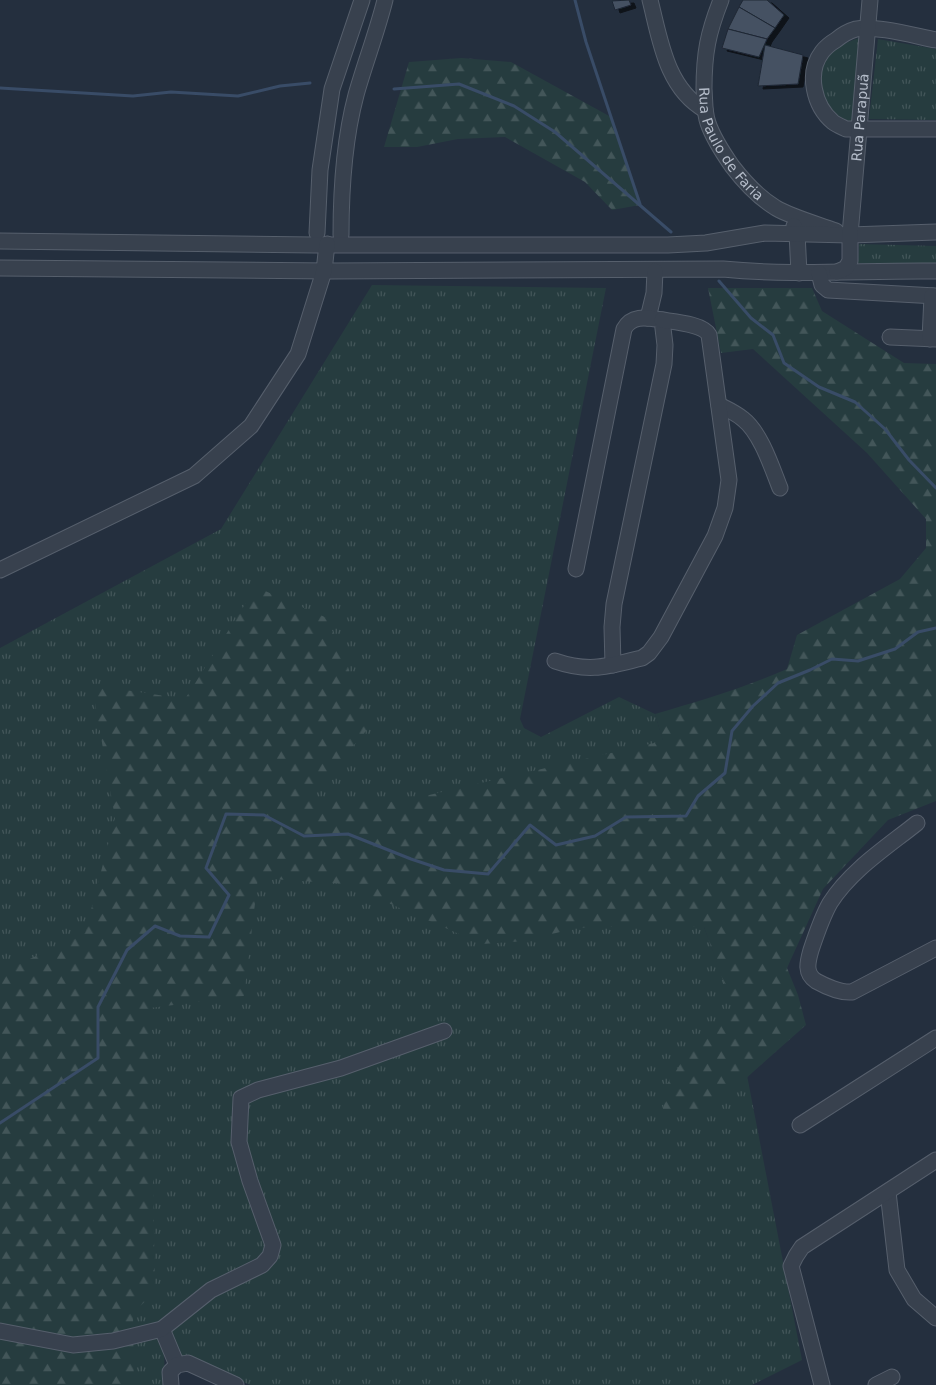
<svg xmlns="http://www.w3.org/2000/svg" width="936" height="1385" viewBox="0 0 936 1385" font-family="'DejaVu Sans',sans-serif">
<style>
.grass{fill:url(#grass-tufts)}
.forest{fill:url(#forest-firs)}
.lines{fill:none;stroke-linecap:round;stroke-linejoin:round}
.stream{stroke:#394c67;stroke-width:3}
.building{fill:#455162;stroke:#1f2835;filter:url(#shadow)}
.minor-casing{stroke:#565f6c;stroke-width:17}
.minor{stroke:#38414e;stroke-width:15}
.labels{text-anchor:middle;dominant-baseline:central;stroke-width:5;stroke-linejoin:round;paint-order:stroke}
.street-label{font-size:14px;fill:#b4bcc9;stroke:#1d2633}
</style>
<defs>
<pattern id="grass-tufts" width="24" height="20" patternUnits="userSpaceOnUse" patternTransform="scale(1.25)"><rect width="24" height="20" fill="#263c3f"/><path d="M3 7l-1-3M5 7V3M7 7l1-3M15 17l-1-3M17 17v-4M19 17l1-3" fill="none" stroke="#435659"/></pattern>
<pattern id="forest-firs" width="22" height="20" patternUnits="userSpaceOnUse" patternTransform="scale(1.25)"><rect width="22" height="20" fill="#263c3f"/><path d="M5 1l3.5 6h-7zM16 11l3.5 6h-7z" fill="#435659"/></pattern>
<filter id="shadow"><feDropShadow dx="5" dy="3" stdDeviation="0" flood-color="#0009"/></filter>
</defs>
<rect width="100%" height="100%" fill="#242f3e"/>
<g class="grass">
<path d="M859,38l-6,85c-5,-3 -13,-5 -17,-9 -5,-4 -9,-10 -12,-16 -15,-31 6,-51 35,-60z"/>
<polygon points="878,39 936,49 936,120 869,119"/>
<polygon points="859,244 936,246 936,265 858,263"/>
<polygon points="372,285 606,288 520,719 524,728 541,737 619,697 655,714 686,816 704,927 734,1008 802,1360 752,1385 250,1385 164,1348 165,1385 0,1385 0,648 221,529"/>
</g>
<g class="forest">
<polygon points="462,58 511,62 611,117 640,205 612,210 585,182 505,137 458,139 417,147 384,147 409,62"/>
<path d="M708,288h104l10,23 82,52 32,1v437l-48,19 -65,69 -36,79 11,27 8,30 -81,72 -35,18 -26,-6 -1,-19 20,-30 50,-52 -29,-81 -49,-2 -79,3 -52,13 -42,3 -137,-60 -87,-6 -14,118 -94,12 5,284 -22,21 1,72h-134v-412l85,-40 30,-115 -23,-133 93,14 71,-112 71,31 44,107 -62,73 90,4 264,-61 -8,-27c45,-13 89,-26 132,-45l10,-34 103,-56 26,-31v-29l-59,-66 -114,-104 -32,4z"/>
</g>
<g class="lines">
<g class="stream">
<polyline points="575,0 586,42 640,204"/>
<polyline points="0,88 133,96 171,92 238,96 280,86 310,83"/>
<polyline points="394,89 459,84 514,106 555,132 671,232"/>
<polyline points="719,281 751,318 773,335 784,363 819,387 855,402 885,429 909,460 936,488"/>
<polyline points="0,1123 98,1058 98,1007 127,950 155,926 180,936 209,937 229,895 206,868 226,814 264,815 304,836 348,834 411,859 444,870 488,874 530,825 556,845 595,836 626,817 686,816 698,796 725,773 732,731 753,706 778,683 810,670 832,659 858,661 895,649 918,632 936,628"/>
</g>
</g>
<g class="building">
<polygon points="629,0 631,5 615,10 612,1"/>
<polygon points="743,0 767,0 784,15 775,28 739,7"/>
<polygon points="739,7 775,28 767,39 728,29"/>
<polygon points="728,29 767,39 759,57 722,48"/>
<polygon points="765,45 803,55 798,84 758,86"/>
</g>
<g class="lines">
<defs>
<g id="minor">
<path d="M650,0c10,39 16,88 55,110"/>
<path id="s1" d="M721,0c-13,33 -17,53 -17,89 1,11 0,23 4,34 5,15 15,30 24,43 13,17 26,31 44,42 18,10 41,16 60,23"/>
<path d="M936,40c-21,-4 -60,-15 -80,-11 -7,2 -14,6 -20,11 -5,3 -11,8 -14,12 -16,21 -8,54 11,70 4,3 9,5 13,7h90"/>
<polyline points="794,226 797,233 799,273"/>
<polyline points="317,233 320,170 332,89 362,0"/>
<path d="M341,235c0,-47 3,-95 15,-140 9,-32 21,-63 29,-95"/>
<polyline points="0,241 314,245 668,245 706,243 765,233 850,235 936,232"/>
<path d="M0,268l330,3 393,-2c71,7 142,1 213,2"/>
<path id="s2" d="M837,272l9,-4 4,-7v-26l20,-235"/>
<polyline points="819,273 822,285 828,290 936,296"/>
<polyline points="648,318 654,293 655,271"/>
<polyline points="890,337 936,339"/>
<polyline points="930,339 932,296"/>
<path d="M719,405c8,4 17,8 24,14 18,14 29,49 37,69"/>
<path d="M576,569l48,-240c8,-15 24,-11 38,-9l3,25 -1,19 -50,240 -2,23 1,38"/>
<polyline points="0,570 194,476 251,426 298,354 324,271 327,244"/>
<path d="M555,661c35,12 53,5 87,-3l7,-5 12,-16 54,-101 10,-28 4,-28 -20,-145c-6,-11 -34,-13 -47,-15"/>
<path d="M917,823c-30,24 -66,47 -87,80 -8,14 -14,32 -19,47 -3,11 -7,23 5,31 9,5 25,12 36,11l84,-44"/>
<polyline points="800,1125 936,1038"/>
<polyline points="888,1192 897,1270 914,1299 936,1318"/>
<polyline points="162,1329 177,1365"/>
<polyline points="0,1331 73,1345 113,1341 162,1329 211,1290 262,1265 270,1256 273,1245 250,1181 239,1142 241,1098 258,1090 341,1068 444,1031"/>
<polyline points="171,1385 170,1372 177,1365 188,1363 236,1385"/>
<polyline points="822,1385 791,1266 796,1256 802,1247 936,1160"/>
<polyline points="876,1385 892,1377"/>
</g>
</defs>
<use href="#minor" class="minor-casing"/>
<use href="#minor" class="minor"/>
</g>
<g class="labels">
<g class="street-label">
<text stroke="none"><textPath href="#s2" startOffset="162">Rua Parapuã</textPath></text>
<text stroke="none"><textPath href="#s1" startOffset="154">Rua Paulo de Faria</textPath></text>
</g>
</g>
</svg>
